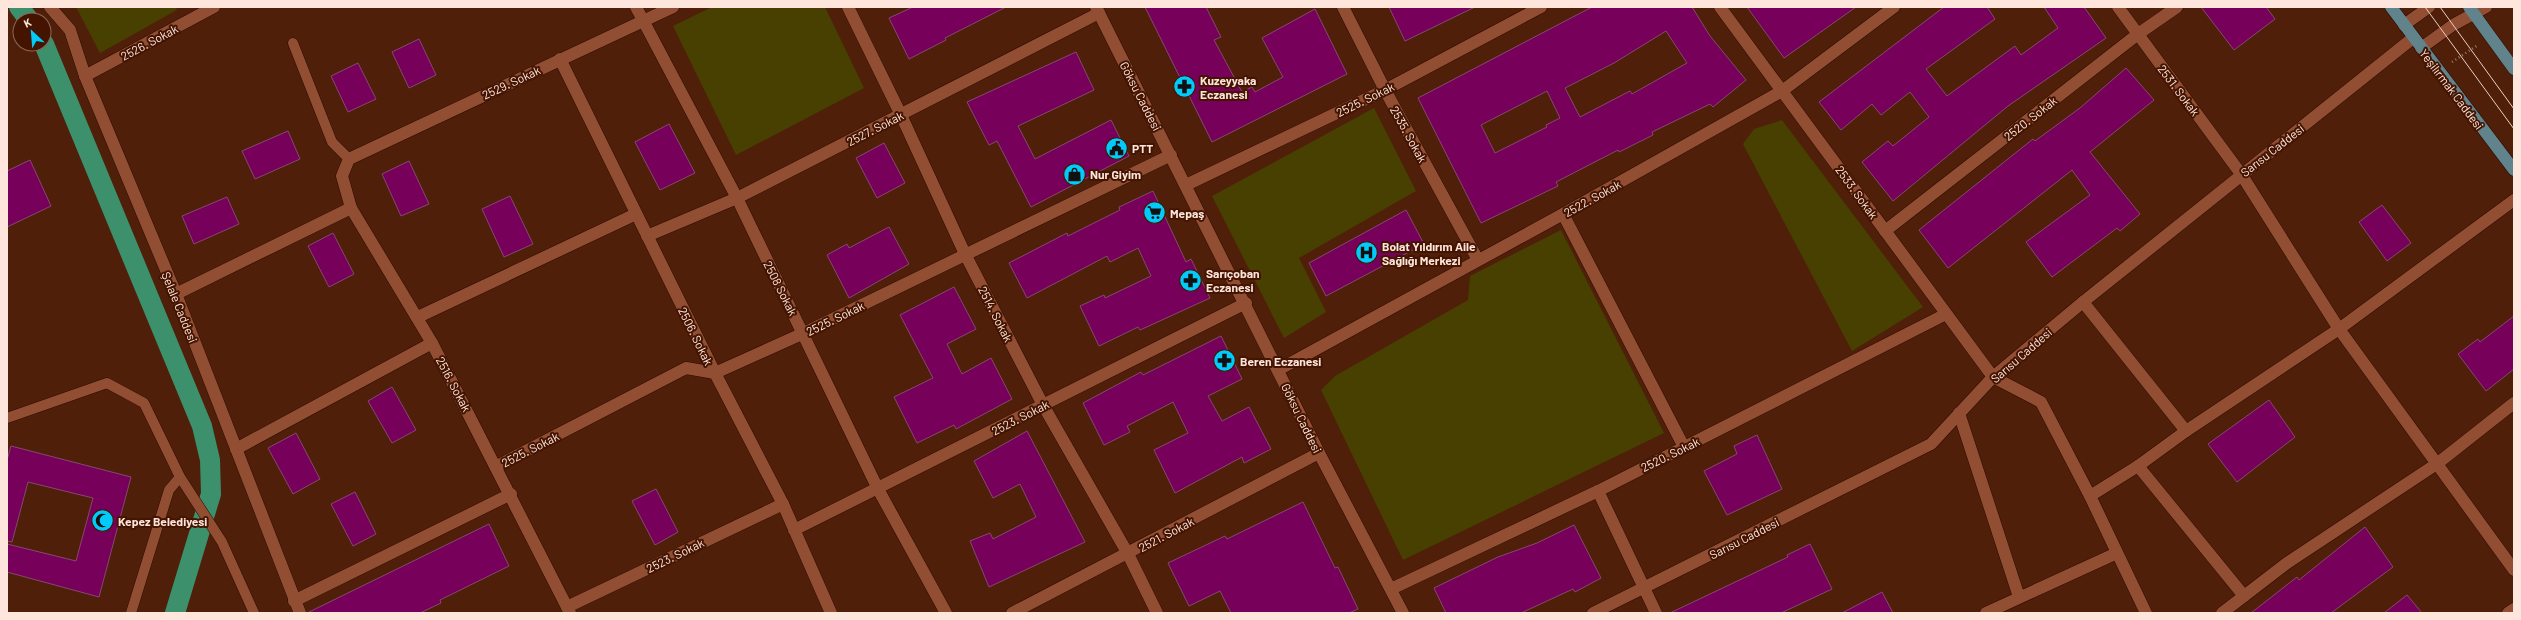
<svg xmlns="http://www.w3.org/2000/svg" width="2521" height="620" viewBox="0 0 2521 620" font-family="Barlow,sans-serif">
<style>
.green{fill:#474000}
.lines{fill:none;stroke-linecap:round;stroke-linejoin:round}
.canal{stroke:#3c906b;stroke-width:20}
.building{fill:#76005a;stroke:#864870;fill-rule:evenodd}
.service-casing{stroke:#2d0c01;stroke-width:11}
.minor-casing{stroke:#2d0c01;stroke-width:13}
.tertiary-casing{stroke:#2d0c01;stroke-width:13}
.secondary-casing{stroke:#2d0c01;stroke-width:13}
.primary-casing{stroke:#2d0c01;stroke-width:13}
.path{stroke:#9d7868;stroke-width:2.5;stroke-dasharray:1 3;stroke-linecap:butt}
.service{stroke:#924e33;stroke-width:10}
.minor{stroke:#924e33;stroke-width:12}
.tertiary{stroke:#924e33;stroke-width:12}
.secondary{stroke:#924e33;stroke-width:12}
.primary{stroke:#61838c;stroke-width:12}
.tram{stroke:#e9cfc3;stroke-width:1}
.labels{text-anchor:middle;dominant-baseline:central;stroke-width:4;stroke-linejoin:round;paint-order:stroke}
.street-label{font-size:12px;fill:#fee6dc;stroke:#441400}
.poi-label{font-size:12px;font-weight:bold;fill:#fee6dc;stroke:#441400;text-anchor:start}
</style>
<rect width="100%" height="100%" fill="#4f1f0a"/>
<g class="green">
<polygon points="76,7 178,7 175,11 100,53"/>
<polygon points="712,7 825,7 864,88 736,155 673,26"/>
<polygon points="1374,108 1416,191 1299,258 1326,312 1284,338 1212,196"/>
<polygon points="1782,120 1923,307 1852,351 1743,144 1754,129"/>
<polygon points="1561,230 1664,433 1403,560 1321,390 1335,376 1468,300 1470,276"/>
</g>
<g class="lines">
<g class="canal">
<polyline points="19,7 29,20"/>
<polyline points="44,44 202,426 210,460 211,494 175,613"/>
</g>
</g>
<g class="building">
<polygon points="913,7 1006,7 945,38 946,40 909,59 889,18"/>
<polygon points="1145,7 1206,7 1221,37 1214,40 1242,92 1252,87 1255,92 1283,77 1262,38 1315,9 1347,74 1212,142"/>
<polygon points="1389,7 1475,7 1405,41"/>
<path d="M1592,7h100l18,29 36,44 -33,27 -3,-3 -58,28 1,3 -34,17 -1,-2 -62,32 2,4 -77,37 -63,-125zM1666,31l21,32 -55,31 -2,-3 -50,26 -15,-29 49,-25zM1547,91l13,27 -14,7 1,2 -52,26 -14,-28z"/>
<polygon points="1747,7 1856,7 1784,58"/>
<polygon points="1944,7 1987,7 1995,19 1926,69 1947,96 2015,46 2021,55 2058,28 2044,7 2084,7 2106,38 2008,106 1893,201 1862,162 1888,141 1893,146 1929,117 1910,92 1881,115 1872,104 1841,130 1819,102"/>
<polygon points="2201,7 2266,7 2275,19 2234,50"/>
<polygon points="419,39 436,75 409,88 392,52"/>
<polygon points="1076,52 1094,90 1018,126 1035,159 1111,120 1129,156 1031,207 997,141 989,145 967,102"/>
<polygon points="358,63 376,99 348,112 331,76"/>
<polygon points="2126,68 2154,100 2090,152 2140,214 2120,231 2117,228 2052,277 2026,242 2090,195 2072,170 1948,268 1919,230 2033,139 2035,141 2080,108"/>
<polygon points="669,124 695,173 660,190 635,142"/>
<polygon points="288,131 300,159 255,179 242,151"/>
<polygon points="884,143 905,183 877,198 856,158"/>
<polygon points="30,160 51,206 7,227 7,171"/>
<polygon points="409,161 429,204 401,216 382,174"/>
<polygon points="1153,191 1186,262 1191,259 1210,298 1140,330 1138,327 1099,346 1080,306 1104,295 1105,298 1151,276 1138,248 1110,262 1107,256 1027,298 1009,263 1067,233 1068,236 1120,210 1119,207"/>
<polygon points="510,196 533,244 504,257 482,209"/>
<polygon points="227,197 239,224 194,244 182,216"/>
<polygon points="2382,205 2411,243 2387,261 2359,222"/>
<polygon points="1406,210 1424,244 1326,296 1309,263"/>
<polygon points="889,227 909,264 849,298 827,255 847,244 849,248"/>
<polygon points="333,233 354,274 329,287 308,246"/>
<polygon points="954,287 976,329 947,344 962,374 991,358 1012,399 956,429 954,425 917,443 894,397 933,378 900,315"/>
<polygon points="2514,316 2514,369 2486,391 2458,354 2478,339 2480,342"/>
<polygon points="1221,336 1242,379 1208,396 1222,421 1249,407 1271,449 1244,463 1242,457 1175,493 1154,450 1188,433 1173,402 1127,426 1130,432 1104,445 1083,403 1141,372 1143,375"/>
<polygon points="392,387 416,430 392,443 368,401"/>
<polygon points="2269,400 2295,437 2237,482 2208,444"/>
<polygon points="1027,431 1085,542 989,587 970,541 990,533 993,539 1036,517 1020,484 993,498 974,461"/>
<polygon points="296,433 320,479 293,494 268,448"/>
<polygon points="1757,435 1782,489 1727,515 1704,471 1737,454 1734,446"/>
<polygon points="11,446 131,477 99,597 7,572 7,544 76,561 93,498 28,482 12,542 7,541 7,460"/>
<polygon points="656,489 678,532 655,545 632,501"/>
<polygon points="355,492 376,534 353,546 331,504"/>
<polygon points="1303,502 1335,568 1338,567 1358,609 1349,613 1231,613 1220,591 1189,606 1168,563 1225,536 1227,539"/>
<polygon points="489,524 509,566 440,600 441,603 420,613 307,613"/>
<polygon points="1574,525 1601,578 1575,592 1573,589 1521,613 1446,613 1434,588 1498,557 1537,543"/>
<polygon points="2365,527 2393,567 2331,613 2251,613 2297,577 2299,580"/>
<polygon points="1810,544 1832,589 1781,613 1670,613 1788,557 1787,555"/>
<polygon points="1882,592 1893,613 1842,613"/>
<polygon points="2407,595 2422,613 2384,613"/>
</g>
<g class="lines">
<defs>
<g id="service">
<polyline points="293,43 332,142 349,159"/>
<polyline points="7,418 107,383 144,403 180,477 222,542 254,613"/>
<polyline points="131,613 169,490 180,477"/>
</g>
<g id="minor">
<polyline points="636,7 737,198 878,489 946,613"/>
<polyline points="848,7 901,115 965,254 1043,405 1128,554 1157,613"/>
<polyline points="1343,7 1385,90 1478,260"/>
<polyline points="1720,7 1993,377 2041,402 2090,496 2146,613"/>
<polyline points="2118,7 2241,174 2339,329 2514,570"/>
<polyline points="560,59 715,373 783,504 831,613"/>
<polyline points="85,76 214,7"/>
<polyline points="1186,185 1385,90 1541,7"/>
<polyline points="1563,214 1684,447"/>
<polyline points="1885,231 2138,34 2177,7"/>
<polyline points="647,236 737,198 1099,13"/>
<polyline points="176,294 351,208"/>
<polyline points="2083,302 2186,431"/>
<polyline points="418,317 636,214"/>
<polyline points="1278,370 1563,214 1782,91 1894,7"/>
<polyline points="1959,413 2019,597"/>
<polyline points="236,449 432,343"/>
<polyline points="497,466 686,368 715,373 804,333 1171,155"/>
<polyline points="2138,466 2244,596"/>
<polyline points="1598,491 1656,613"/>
<polyline points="2090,496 2138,466 2186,431 2339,329 2514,200"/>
<polyline points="794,530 1246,303"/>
<polyline points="1391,589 1598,491 1946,314"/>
<polyline points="294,601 511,494"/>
<polyline points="567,607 783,504"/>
<polyline points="570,613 432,343 351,208 342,176 349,159 673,7"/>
<polyline points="1012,613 1319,453"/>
<polyline points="1986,613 2117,553"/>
<polyline points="2222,613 2287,563 2438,463 2514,403"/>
<polyline points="2508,613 2514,609"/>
</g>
<g id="tertiary">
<polyline points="50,7 70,30 85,76 176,294 300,613"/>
<polyline points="1096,7 1319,453 1403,613"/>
<polyline points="1593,613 1931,444 1993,377 2083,302 2413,38"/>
</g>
<g id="secondary">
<polyline points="2404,25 2429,7"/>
<polyline points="2421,48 2453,25 2486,7"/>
</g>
<g id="primary">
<polyline points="2391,7 2514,170"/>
<polyline points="2469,7 2514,69"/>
</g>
</defs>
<use href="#service" class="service-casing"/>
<use href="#minor" class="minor-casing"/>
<use href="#tertiary" class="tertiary-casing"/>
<use href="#secondary" class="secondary-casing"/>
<use href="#primary" class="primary-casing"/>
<polyline class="path" points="2452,62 2478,45"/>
<use href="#service" class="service"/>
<use href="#minor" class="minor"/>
<use href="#tertiary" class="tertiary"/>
<use href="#secondary" class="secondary"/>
<use href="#primary" class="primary"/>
<g class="tram">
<polyline points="2425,7 2514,129"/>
<polyline points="2440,7 2514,109"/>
</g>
</g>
<defs>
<symbol id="pharmacy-disc" viewBox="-11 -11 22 22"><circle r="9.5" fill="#02cbf9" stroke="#441400"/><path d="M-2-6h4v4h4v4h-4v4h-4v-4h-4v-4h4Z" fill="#111"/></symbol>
<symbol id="civic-disc" viewBox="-11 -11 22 22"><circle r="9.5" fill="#02cbf9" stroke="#441400"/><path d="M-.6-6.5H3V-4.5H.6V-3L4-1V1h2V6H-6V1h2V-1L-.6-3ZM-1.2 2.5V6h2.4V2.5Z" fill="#111"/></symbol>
<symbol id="shop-disc" viewBox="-11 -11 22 22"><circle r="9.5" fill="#02cbf9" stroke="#441400"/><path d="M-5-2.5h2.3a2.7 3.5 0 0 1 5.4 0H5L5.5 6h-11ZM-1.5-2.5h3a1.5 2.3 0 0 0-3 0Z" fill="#111"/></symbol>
<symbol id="supermarket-disc" viewBox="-11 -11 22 22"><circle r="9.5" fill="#02cbf9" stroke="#441400"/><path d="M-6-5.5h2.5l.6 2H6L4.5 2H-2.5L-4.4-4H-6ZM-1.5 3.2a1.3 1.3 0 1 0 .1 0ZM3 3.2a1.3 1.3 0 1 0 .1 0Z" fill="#111"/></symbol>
<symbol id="hospital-disc" viewBox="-11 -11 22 22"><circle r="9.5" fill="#02cbf9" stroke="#441400"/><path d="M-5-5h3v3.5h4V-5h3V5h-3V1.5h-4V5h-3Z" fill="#111"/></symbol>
<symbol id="mosque-disc" viewBox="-11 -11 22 22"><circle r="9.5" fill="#02cbf9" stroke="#441400"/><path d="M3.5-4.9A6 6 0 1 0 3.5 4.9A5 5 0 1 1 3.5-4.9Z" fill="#111"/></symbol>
</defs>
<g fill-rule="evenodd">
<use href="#pharmacy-disc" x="1172" y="74" width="25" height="25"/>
<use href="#civic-disc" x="1104" y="136" width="25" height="25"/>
<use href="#shop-disc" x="1062" y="162" width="25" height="25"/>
<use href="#supermarket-disc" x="1142" y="200" width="25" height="25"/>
<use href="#hospital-disc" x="1354" y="240" width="25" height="25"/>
<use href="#pharmacy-disc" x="1178" y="268" width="25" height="25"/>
<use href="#pharmacy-disc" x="1212" y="348" width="25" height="25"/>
<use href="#mosque-disc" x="90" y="508" width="25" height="25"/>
</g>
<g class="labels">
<g class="street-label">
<text transform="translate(149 42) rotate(-28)">2526. Sokak</text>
<text transform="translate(511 82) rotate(-25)">2529. Sokak</text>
<text transform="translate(2452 89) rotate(53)">Yeşilırmak Caddesi</text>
<text transform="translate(2179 90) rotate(53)">2531. Sokak</text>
<text transform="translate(1141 96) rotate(63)">Göksu Caddesi</text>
<text transform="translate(1365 99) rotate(-26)">2525. Sokak</text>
<text transform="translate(2030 118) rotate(-38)">2520. Sokak</text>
<text transform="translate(875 128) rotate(-27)">2527. Sokak</text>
<text transform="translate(1409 134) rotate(61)">2535. Sokak</text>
<text transform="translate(2272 150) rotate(-38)">Sarısu Caddesi</text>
<text transform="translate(1857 192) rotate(54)">2533. Sokak</text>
<text transform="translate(1592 198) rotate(-29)">2522. Sokak</text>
<text transform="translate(781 288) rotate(63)">2508 Sokak</text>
<text transform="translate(180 307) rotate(68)">Şelale Caddesi</text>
<text transform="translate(996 314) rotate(63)">2514. Sokak</text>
<text transform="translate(835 318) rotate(-26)">2525. Sokak</text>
<text transform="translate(696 336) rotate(64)">2506. Sokak</text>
<text transform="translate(2021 355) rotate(-41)">Sarısu Caddesi</text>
<text transform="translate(454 384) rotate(62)">2516. Sokak</text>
<text transform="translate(1020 417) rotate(-27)">2523. Sokak</text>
<text transform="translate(1302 418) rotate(64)">Göksu Caddesi</text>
<text transform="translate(530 449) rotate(-27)">2525. Sokak</text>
<text transform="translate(1670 454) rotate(-26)">2520. Sokak</text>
<text transform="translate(1166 534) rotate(-28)">2521. Sokak</text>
<text transform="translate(1744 538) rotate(-27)">Sarısu Caddesi</text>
<text transform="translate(675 555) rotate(-26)">2523. Sokak</text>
</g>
<g class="poi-label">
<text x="1200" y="80">Kuzeyyaka<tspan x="1200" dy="14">Eczanesi</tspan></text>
<text x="1132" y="148">PTT</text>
<text x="1090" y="174">Nur Giyim</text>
<text x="1170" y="213">Mepaş</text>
<text x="1382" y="246">Bolat Yıldırım Aile<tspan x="1382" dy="14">Sağlığı Merkezi</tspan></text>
<text x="1206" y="273">Sarıçoban<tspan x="1206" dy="14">Eczanesi</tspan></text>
<text x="1240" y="361">Beren Eczanesi</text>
<text x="118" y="521">Kepez Belediyesi</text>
</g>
</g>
<rect width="2521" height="620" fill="none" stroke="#fee6dc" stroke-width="16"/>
<g transform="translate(32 32) rotate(334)"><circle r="19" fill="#441400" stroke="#8e6858"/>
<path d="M0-3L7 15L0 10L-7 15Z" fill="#02cbf9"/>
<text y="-6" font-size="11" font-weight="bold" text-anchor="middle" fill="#fee6dc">K</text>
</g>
</svg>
